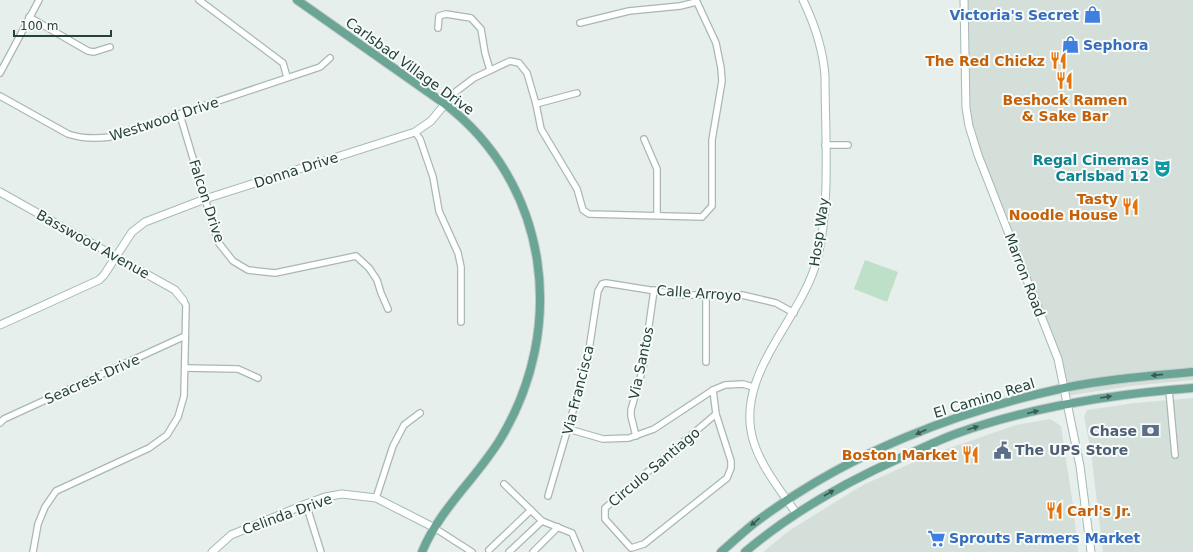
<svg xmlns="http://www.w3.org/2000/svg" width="1193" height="552" viewBox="0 0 1193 552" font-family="'DejaVu Sans',sans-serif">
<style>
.built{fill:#d4dfda}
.green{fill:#bfe0c8}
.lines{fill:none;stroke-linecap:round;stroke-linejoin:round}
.street-casing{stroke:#a8b8b2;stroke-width:8}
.secondary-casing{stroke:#a4bbb3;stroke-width:9}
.primary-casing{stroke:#c2cac8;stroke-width:10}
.street{stroke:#fff;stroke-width:5.5}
.secondary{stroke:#fff;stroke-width:7}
.primary{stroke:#6aa596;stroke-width:8}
.oneway{fill:#365b51}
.labels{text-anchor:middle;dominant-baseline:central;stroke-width:4;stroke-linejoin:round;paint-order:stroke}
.shop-label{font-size:14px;font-weight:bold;fill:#366cbe;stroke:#f7fbf9;text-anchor:start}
.food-label{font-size:14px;font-weight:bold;fill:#c56008;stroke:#f7fbf9;text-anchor:end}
.street-label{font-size:14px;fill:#24423a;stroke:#f7fbf9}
.culture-label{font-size:14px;font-weight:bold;fill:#0d838f;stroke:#f7fbf9;text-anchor:end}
.service-label{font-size:14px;font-weight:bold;fill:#4e5e75;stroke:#f7fbf9;text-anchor:end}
</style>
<rect width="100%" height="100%" fill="#e6efeb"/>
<g class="built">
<polygon points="964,0 1193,0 1193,380 1130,386 1066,396 1062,374 970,131"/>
<polygon points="1193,398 1193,552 1103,552 1091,452 1084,417 1087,410 1135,403"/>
<polygon points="1050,419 1061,426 1073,505 1078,552 763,552 790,530 863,485 932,454 1016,425"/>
</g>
<polygon class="green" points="865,260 898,272 887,302 854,289"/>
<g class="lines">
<defs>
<g id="street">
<polyline points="199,0 283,63 287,77"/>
<polyline points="29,17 88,51 94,52 110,47"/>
<polyline points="580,23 629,11 680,6 696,2"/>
<polyline points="438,28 439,16 446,14 471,18 481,29 485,53 490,70"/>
<polyline points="0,73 39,0"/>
<path d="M0,96l68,38c15,5 27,5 42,3l210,-70 10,-9"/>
<polyline points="445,104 454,93 474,78 510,61 519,63 527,73 536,104 577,93"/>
<polyline points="536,104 541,129 577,189 583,210 589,214 702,217 712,206 712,140 722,81 721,68 716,43 696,0"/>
<polyline points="180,115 218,242 233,261 248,270 275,273 356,256 369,268 377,280 381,293 388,309"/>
<polyline points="415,132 420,139 433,177 439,211 458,253 461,267 461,322"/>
<polyline points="644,139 657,169 657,215"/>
<polyline points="825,145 848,145"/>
<polyline points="706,362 706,295"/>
<polyline points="185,368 238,369 258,378"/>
<polyline points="713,390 716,414"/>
<polyline points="1169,390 1175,455"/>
<polygon points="716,414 731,461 731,468 727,478 644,544 631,548 605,519 605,508"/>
<polyline points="0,423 4,419 185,336"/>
<polyline points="569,427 572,430 603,439 629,438 654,429 713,390 725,385 743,384 753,387"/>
<polyline points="636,436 631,416 631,410 643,368 654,290"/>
<polyline points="504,484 542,521 572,533 580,552"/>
<polyline points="548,496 587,363 598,291 602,284 606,283 681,295 742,295 776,303 794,313"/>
<polyline points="376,498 393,446 404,425 420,413"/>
<polyline points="306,504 321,552"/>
<polyline points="433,527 472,552"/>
<polyline points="489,550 531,510"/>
<polyline points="33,552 38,524 45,507 56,491 149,448 167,435 178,417 184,396 186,305 183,300"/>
<polyline points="509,552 542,521"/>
<polyline points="533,552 558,527"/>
</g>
<g id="secondary">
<polyline points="964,0 966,108 969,126 978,155 1058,359 1080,466 1091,552"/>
<polyline points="0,192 175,290 183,300"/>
<polyline points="0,325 99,280 104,275 132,232 145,222 205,199 415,132 431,121 445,104"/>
<path d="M796,513c-15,-22 -34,-45 -42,-70 -22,-67 47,-122 63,-183 14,-54 8,-129 8,-184 -2,-28 -10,-51 -22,-76"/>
<polyline points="212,552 231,535 306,504 325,497 342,494 376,498 433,527"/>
</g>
<g id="primary">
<path d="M297,0l148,104c105,81 122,224 56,334 -24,40 -61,70 -79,114"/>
<path d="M721,552c13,-11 25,-23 39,-33 89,-66 197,-108 304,-131 42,-9 86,-12 129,-16"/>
<path d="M745,552c47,-40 99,-69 155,-94 19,-8 38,-18 58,-25 76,-27 155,-39 235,-45"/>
</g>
</defs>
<use href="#street" class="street-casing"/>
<use href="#secondary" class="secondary-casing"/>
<use href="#primary" class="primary-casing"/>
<use href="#street" class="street"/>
<use href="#secondary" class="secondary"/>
<use href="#primary" class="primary"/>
</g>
<defs><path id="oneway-solid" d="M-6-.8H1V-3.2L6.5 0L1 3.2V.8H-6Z"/></defs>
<g class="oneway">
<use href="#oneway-solid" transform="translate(1157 375) rotate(174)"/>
<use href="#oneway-solid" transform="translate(1106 397) rotate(-9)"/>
<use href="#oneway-solid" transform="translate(1033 412) rotate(-14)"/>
<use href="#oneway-solid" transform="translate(973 428) rotate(-17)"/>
<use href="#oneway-solid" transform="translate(921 432) rotate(156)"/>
<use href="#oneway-solid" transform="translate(829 493) rotate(-30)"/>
<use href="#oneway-solid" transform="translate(755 522) rotate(141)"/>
</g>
<defs>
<symbol id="shop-bare" viewBox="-9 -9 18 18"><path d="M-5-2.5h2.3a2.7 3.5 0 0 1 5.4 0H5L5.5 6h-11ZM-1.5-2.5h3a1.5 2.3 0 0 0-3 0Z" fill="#3f7fe0" stroke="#f7fbf9" stroke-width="2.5" paint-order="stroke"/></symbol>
<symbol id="restaurant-bare" viewBox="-9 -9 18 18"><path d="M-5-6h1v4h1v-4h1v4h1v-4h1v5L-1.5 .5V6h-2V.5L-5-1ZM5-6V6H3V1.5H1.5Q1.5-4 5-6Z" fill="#e8710a" stroke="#f7fbf9" stroke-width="2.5" paint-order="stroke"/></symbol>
<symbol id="theatre-bare" viewBox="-9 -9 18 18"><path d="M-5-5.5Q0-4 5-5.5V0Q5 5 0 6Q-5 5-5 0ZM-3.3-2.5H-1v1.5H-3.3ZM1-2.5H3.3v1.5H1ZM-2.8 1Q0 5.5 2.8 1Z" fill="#0f9aa8" stroke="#f7fbf9" stroke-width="2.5" paint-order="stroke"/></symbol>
<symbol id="bank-bare" viewBox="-9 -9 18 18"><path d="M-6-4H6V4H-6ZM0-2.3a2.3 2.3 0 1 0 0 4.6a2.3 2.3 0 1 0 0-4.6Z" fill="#5c6f8a" stroke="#f7fbf9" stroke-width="2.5" paint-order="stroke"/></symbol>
<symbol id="civic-bare" viewBox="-9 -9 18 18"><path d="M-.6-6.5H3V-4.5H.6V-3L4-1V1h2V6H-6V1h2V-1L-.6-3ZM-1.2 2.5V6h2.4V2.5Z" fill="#5c6f8a" stroke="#f7fbf9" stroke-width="2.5" paint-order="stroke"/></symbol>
<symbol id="supermarket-bare" viewBox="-9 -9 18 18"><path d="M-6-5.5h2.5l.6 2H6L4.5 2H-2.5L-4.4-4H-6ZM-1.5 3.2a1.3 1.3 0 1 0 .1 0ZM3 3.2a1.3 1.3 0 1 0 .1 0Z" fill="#3f7fe0" stroke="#f7fbf9" stroke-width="2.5" paint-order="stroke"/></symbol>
</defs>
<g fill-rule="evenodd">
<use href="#shop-bare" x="1080" y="2" width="25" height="25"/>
<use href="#shop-bare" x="1058" y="32" width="25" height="25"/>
<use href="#restaurant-bare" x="1046" y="48" width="25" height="25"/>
<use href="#restaurant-bare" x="1052" y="68" width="25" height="25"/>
<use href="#theatre-bare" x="1150" y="156" width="25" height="25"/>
<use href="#restaurant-bare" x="1118" y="194" width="25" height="25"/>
<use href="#bank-bare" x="1138" y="418" width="25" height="25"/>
<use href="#civic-bare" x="990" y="438" width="25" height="25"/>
<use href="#restaurant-bare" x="958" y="442" width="25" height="25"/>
<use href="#restaurant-bare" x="1042" y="498" width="25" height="25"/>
<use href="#supermarket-bare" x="924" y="526" width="25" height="25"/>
</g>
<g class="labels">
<g class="shop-label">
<text x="1079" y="15" text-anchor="end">Victoria's Secret</text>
<text x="1083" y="45">Sephora</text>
<text x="949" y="538">Sprouts Farmers Market</text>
</g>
<g class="food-label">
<text x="1045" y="61">The Red Chickz</text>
<text x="1065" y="100" text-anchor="middle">Beshock Ramen<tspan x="1065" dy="16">&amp; Sake Bar</tspan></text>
<text x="1118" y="199">Tasty<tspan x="1118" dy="16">Noodle House</tspan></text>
<text x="957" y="455">Boston Market</text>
<text x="1067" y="511" text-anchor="start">Carl's Jr.</text>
</g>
<g class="street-label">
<text transform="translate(410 66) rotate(36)">Carlsbad Village Drive</text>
<text transform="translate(164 119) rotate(-18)">Westwood Drive</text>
<text transform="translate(296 170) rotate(-18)">Donna Drive</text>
<text transform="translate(207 201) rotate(72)">Falcon Drive</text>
<text transform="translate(819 232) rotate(-82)">Hosp Way</text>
<text transform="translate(93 244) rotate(29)">Basswood Avenue</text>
<text transform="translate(1025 275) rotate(69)">Marron Road</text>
<text transform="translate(699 293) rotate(4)">Calle Arroyo</text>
<text transform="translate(641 363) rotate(-78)">Via Santos</text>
<text transform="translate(92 379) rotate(-24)">Seacrest Drive</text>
<text transform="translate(578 390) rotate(-76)">Via Francisca</text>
<text transform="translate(984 398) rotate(-17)">El Camino Real</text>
<text transform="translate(654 467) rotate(-40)">Circulo Santiago</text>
<text transform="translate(287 514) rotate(-20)">Celinda Drive</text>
</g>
<g class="culture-label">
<text x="1149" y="160">Regal Cinemas<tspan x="1149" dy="16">Carlsbad 12</tspan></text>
</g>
<g class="service-label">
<text x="1137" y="431">Chase</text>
<text x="1015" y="450" text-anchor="start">The UPS Store</text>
</g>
</g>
<path d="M14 30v6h97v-6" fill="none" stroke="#24423a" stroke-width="2"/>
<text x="20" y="30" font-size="12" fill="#24423a" stroke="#f7fbf9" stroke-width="3" paint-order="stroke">100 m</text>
</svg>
